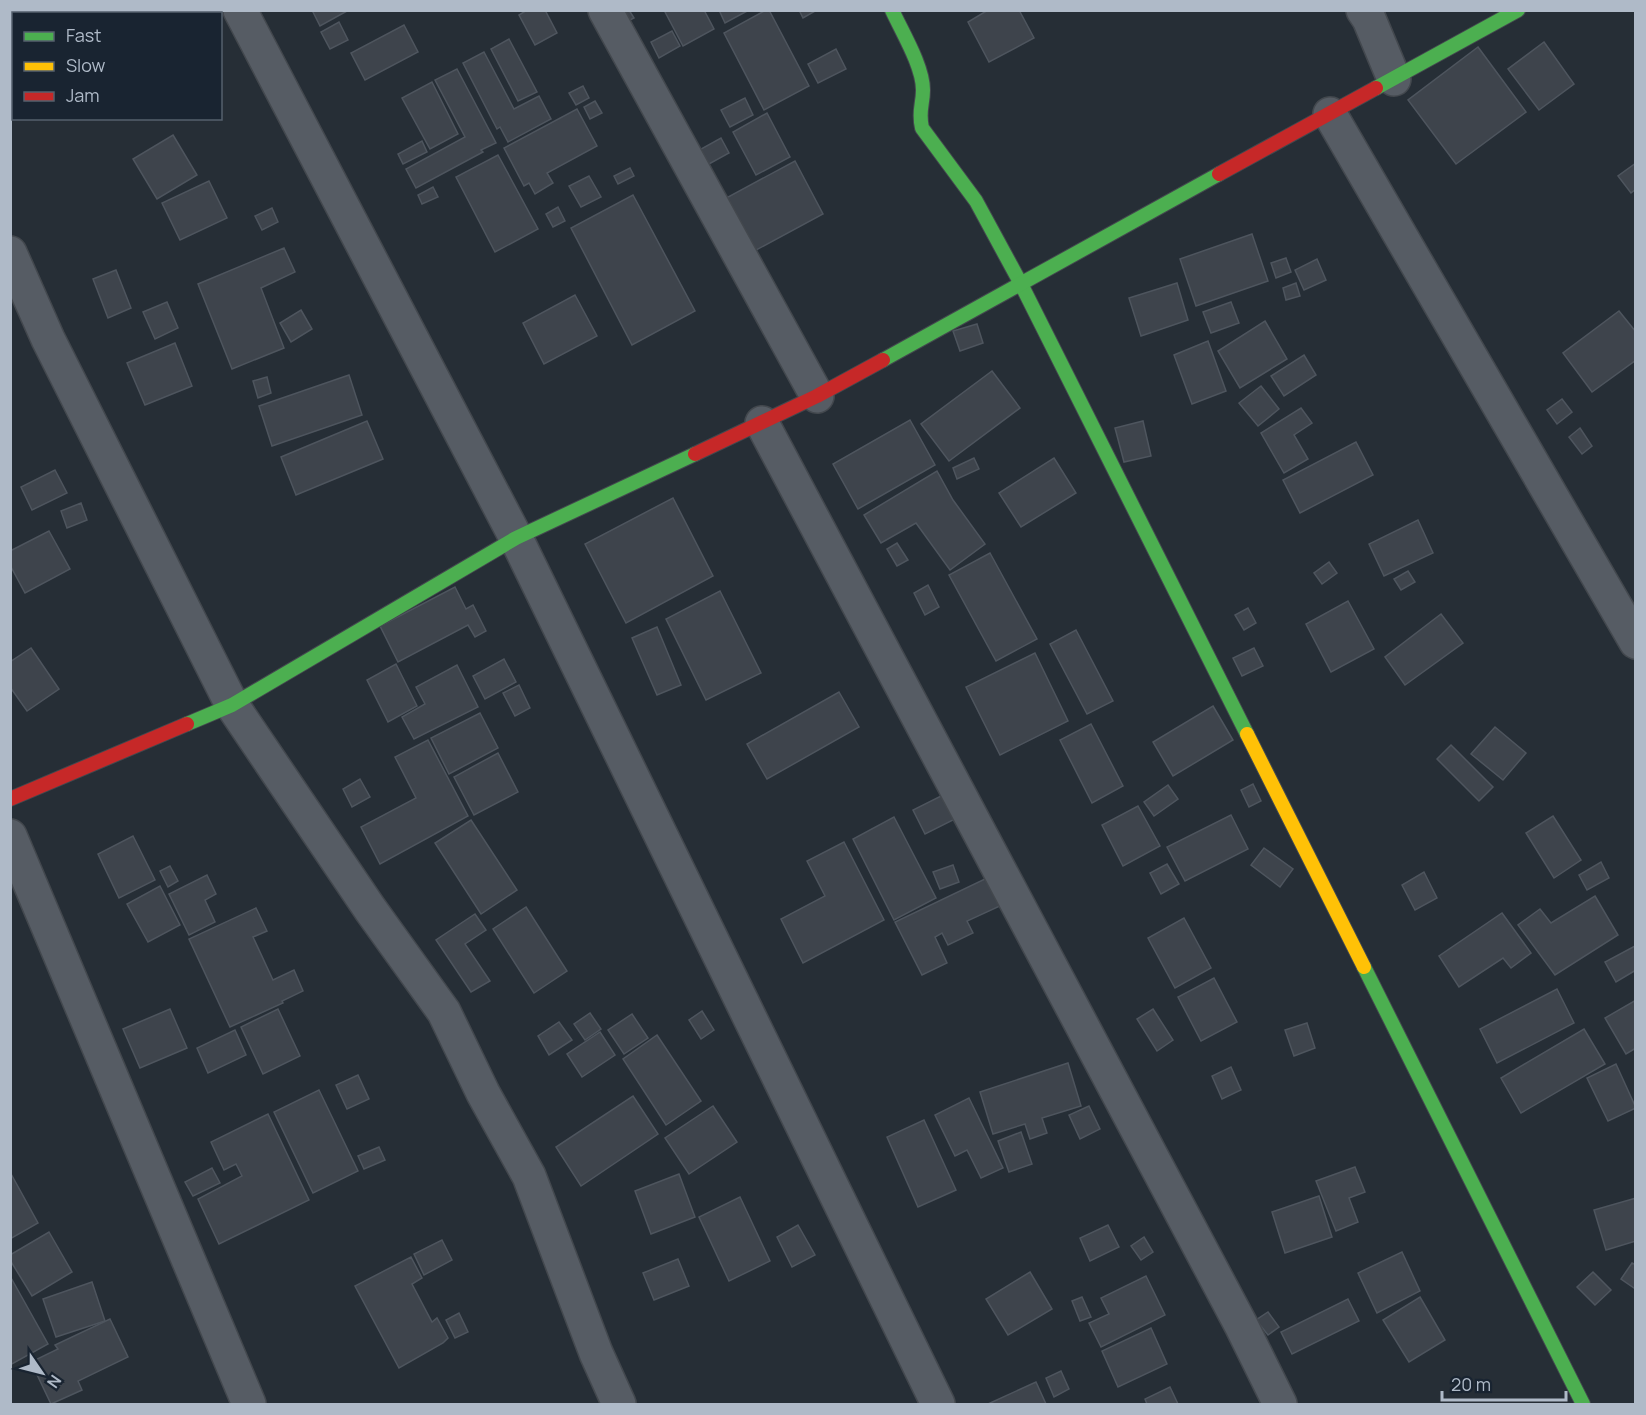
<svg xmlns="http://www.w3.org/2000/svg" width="1646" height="1415" viewBox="0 0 1646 1415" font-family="Manrope,sans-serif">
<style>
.building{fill:#3e444c;stroke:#4e555e;stroke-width:1.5}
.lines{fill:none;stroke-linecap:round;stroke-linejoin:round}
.street-casing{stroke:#43484e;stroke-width:36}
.fast-casing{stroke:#43484e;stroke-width:16}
.slow-casing{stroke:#43484e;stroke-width:16}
.jam-casing{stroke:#43484e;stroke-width:16}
.street{stroke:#565c64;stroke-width:33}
.fast{stroke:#4caf50;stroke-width:14}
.slow{stroke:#ffc107;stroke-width:14}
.jam{stroke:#c62828;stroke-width:14}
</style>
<rect width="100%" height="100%" fill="#262e36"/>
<g class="building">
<polygon points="54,10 65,10 66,14 48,14"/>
<polygon points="312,10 347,10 347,11 320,26"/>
<polygon points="527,10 545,10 557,33 535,45 519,15"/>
<polygon points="607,10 629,10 634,18 616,27"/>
<polygon points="664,10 704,10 714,29 683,46"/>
<polygon points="719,10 749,10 725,23"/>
<polygon points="766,10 769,10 809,86 764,110 724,33"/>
<polygon points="799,10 817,10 803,18"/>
<polygon points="988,10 1019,10 1034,38 989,62 968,22"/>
<polygon points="10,22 14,27 14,109 11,111"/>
<polygon points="339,22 348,40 330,49 321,32"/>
<polygon points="404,25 418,52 365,80 351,53"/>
<polygon points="672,31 680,46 659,58 651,42"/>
<polygon points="509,39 537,92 518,101 491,49"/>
<polygon points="1544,42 1574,84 1539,110 1508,69"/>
<polygon points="1478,47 1526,112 1456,164 1408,100"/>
<polygon points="836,49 846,69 818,83 808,64"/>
<polygon points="484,52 514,109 539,96 551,119 508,142 500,127 497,129 463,63"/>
<polygon points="457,69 496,143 481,150 483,152 416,188 406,169 465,137 435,80"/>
<polygon points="432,82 458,134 430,149 402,98"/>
<polygon points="583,86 589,98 576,105 569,93"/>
<polygon points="745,98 753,115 730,127 721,110"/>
<polygon points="595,101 602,113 590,119 584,107"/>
<polygon points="577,109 597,146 547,173 553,183 535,194 529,183 524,186 504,148"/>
<polygon points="767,113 790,157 756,175 733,132"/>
<polygon points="173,135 197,175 157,199 133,159"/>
<polygon points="721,138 729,153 700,169 692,154"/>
<polygon points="422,141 427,152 403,164 398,154"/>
<polygon points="498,155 538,229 495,252 456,177"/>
<polygon points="795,161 823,214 745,256 717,203"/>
<polygon points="1636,163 1636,189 1631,193 1618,176"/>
<polygon points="630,168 634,176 618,184 614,176"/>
<polygon points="589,176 601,197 581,207 569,186"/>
<polygon points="209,181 227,218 180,240 162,203"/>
<polygon points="433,187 438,197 422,204 418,195"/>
<polygon points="633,195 695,311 632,345 571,228"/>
<polygon points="558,207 565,221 553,227 546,214"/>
<polygon points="272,208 278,222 262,230 255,216"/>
<polygon points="1252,234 1268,281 1196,306 1180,259"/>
<polygon points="284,248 295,272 261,288 284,348 232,369 198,284"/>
<polygon points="1286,258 1291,272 1276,278 1271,263"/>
<polygon points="1317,259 1326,280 1304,290 1295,270"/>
<polygon points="116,270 131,308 108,318 93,279"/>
<polygon points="1177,283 1188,320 1141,336 1129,298"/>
<polygon points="1296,283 1300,296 1286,300 1283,288"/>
<polygon points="575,295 597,336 544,364 523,323"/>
<polygon points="167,302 178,328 155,339 143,312"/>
<polygon points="1231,302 1239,323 1211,333 1203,312"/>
<polygon points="301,310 312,329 291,342 280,323"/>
<polygon points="1619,311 1636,332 1636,360 1592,392 1563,353"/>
<polygon points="1265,321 1287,359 1240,388 1218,351"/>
<polygon points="977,324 983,343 960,351 953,331"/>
<polygon points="1208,341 1226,391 1192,404 1174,355"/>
<polygon points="175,343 192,386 145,405 127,363"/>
<polygon points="1304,355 1316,375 1284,396 1271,376"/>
<polygon points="992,371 1020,408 949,461 921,424"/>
<polygon points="349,375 362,415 272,446 259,406"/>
<polygon points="267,377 271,393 258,398 253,381"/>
<polygon points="1261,386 1279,409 1258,426 1239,403"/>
<polygon points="1562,399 1572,412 1557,424 1547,410"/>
<polygon points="1301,408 1312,423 1294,435 1308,459 1284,473 1261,433"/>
<polygon points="910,420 935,465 858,509 833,464"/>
<polygon points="367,421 383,459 296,495 281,457"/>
<polygon points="1143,421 1151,456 1124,462 1115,428"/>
<polygon points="1580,428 1592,446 1582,454 1569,437"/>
<polygon points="1356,442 1373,475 1300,513 1283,480"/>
<polygon points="974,458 979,469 957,479 953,468"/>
<polygon points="1054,458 1076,493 1021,527 999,493"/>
<polygon points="55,470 67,493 32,510 21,487"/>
<polygon points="937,471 953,500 985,544 950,570 916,523 881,543 864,515"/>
<polygon points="673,498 713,576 626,623 585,544"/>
<polygon points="81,503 87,520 67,528 61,511"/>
<polygon points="1418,520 1433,553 1384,576 1369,544"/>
<polygon points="49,531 70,569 25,593 10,565 10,551"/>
<polygon points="897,543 908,560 897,566 887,549"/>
<polygon points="990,553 1037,639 996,661 949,575"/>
<polygon points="1329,562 1337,573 1322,584 1314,573"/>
<polygon points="1408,571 1415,582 1401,590 1394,579"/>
<polygon points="928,585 939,607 925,615 914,593"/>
<polygon points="455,587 466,609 473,605 486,631 475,637 468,625 398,662 380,626"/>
<polygon points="720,591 761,673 706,700 666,619"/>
<polygon points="1348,601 1374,649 1331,672 1306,624"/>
<polygon points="1248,608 1256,623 1244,630 1235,615"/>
<polygon points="1441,614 1463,643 1405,685 1385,657"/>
<polygon points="657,627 681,685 657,695 632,638"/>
<polygon points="1076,630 1113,701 1087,714 1050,644"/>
<polygon points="31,648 59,689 27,711 10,687 10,662"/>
<polygon points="1254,648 1263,666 1242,676 1233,658"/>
<polygon points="1035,653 1068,721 1000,755 966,687"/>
<polygon points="504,659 516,682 485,699 473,676"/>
<polygon points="396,664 417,706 388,722 367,680"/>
<polygon points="457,665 478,707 414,739 402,717 425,704 416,687"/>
<polygon points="519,685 530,708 515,716 503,693"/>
<polygon points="839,692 859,727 767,779 747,744"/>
<polygon points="1213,706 1233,740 1173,776 1153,742"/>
<polygon points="480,713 498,748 449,774 431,738"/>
<polygon points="1091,724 1123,786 1092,803 1060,740"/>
<polygon points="1495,727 1526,753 1503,780 1471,754"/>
<polygon points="428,740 468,816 380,864 361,827 416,798 395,757"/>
<polygon points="1451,745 1493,787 1479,801 1437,759"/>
<polygon points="498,753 518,792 474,815 454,777"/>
<polygon points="360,779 370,797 352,807 343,789"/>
<polygon points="1253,784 1261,801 1249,807 1241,790"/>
<polygon points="1168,785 1178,799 1154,816 1144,802"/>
<polygon points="945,794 957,818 925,834 913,810"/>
<polygon points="1138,806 1160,846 1123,866 1102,825"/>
<polygon points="1231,815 1248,849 1185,881 1167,847"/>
<polygon points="1553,816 1581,860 1554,878 1526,833"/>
<polygon points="894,817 936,898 894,920 853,839"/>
<polygon points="471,820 517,890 481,914 435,843"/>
<polygon points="133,836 155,880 119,898 98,854"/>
<polygon points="844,842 884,920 803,963 781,919 825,896 807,861"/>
<polygon points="1264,848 1293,869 1280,887 1251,865"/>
<polygon points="1601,862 1609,878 1587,890 1579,875"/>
<polygon points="1167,864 1179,884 1161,894 1150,873"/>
<polygon points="953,865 959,882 940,889 933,872"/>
<polygon points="170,866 178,881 168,887 160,871"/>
<polygon points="1424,872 1437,898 1415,910 1402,885"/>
<polygon points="207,875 216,894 205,900 215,922 189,935 169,894"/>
<polygon points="987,878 1000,906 967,921 973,933 948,945 942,933 935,937 947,963 922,975 895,922"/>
<polygon points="160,886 180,925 148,942 127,904"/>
<polygon points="1595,896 1618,935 1555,975 1518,925 1540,909 1551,923"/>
<polygon points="526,907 567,971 534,993 493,929"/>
<polygon points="256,908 267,931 253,937 273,980 294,970 303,991 282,1001 283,1003 230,1027 189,939"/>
<polygon points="1502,913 1531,953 1511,968 1503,958 1459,987 1439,956"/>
<polygon points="475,914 486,930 465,944 490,981 471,992 436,940"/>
<polygon points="1184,918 1211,968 1175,988 1148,938"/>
<polygon points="1635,946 1636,970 1616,982 1605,962"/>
<polygon points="1214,978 1237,1022 1201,1041 1178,997"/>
<polygon points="1557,989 1574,1023 1497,1063 1480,1029"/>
<polygon points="1636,1000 1636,1048 1626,1054 1605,1018"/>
<polygon points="170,1009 187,1048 140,1068 123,1029"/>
<polygon points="278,1009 300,1056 263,1074 241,1027"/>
<polygon points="1153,1009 1173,1040 1157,1051 1137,1019"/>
<polygon points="702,1011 714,1030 701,1039 689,1020"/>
<polygon points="590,1013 601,1029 585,1040 574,1024"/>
<polygon points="632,1014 648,1038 624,1054 608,1030"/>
<polygon points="559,1022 572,1040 549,1055 538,1036"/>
<polygon points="1307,1023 1315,1048 1294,1056 1285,1030"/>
<polygon points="1584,1029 1605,1064 1521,1113 1501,1078"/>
<polygon points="235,1030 246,1055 208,1073 197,1048"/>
<polygon points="600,1032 615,1055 582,1077 567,1054"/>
<polygon points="657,1035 701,1101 666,1125 623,1059"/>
<polygon points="1068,1063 1081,1106 1042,1118 1047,1133 1030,1139 1025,1124 993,1134 980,1092"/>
<polygon points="1616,1064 1636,1108 1608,1121 1587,1078"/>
<polygon points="1231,1067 1241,1090 1222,1099 1212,1076"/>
<polygon points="358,1075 369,1099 347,1109 336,1085"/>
<polygon points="319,1090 358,1171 313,1193 274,1112"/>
<polygon points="633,1096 658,1134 581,1186 556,1147"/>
<polygon points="969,1098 1003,1168 981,1178 967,1150 955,1156 935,1115"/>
<polygon points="713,1106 737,1142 689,1174 665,1138"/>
<polygon points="1089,1106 1100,1129 1080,1139 1069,1115"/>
<polygon points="268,1114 309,1200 219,1244 198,1199 242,1176 236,1164 224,1170 211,1142"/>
<polygon points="924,1120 956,1190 918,1207 887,1137"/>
<polygon points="1021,1132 1032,1164 1009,1172 998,1141"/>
<polygon points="379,1147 385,1160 364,1169 358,1156"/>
<polygon points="1355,1167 1365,1192 1349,1198 1358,1222 1336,1231 1316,1181"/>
<polygon points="212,1168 220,1183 193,1196 185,1182"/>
<polygon points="10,1172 38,1223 10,1239"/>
<polygon points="679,1174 695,1217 651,1234 635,1191"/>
<polygon points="1319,1196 1332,1237 1285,1253 1272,1212"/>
<polygon points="740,1197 770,1261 729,1281 699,1217"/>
<polygon points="1636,1198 1636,1241 1606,1250 1594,1210"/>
<polygon points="798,1225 815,1255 792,1267 777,1237"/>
<polygon points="1108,1225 1119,1247 1090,1261 1080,1238"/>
<polygon points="49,1232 72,1272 32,1296 10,1260 10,1255"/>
<polygon points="1144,1237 1153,1252 1141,1260 1131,1246"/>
<polygon points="442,1240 452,1260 424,1275 414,1254"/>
<polygon points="1402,1252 1420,1291 1377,1313 1358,1273"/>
<polygon points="411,1257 422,1278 412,1284 432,1322 437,1318 448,1338 443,1343 399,1368 355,1286"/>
<polygon points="678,1259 689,1286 654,1300 643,1273"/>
<polygon points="1632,1263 1636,1265 1636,1286 1634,1288 1621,1279"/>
<polygon points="1030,1272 1052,1309 1008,1335 986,1299"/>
<polygon points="1593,1272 1611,1290 1595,1305 1577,1287"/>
<polygon points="10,1276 48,1344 10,1365"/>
<polygon points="1146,1276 1165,1315 1101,1347 1089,1323 1109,1314 1101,1298"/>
<polygon points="92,1282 105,1321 56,1337 43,1299"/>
<polygon points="1082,1297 1091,1317 1080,1321 1072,1301"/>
<polygon points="1420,1297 1445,1340 1409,1362 1383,1320"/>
<polygon points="1348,1299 1359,1321 1292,1354 1281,1332"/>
<polygon points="1268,1312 1279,1327 1268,1335 1256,1320"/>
<polygon points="459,1313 468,1332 455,1338 446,1320"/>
<polygon points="110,1319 128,1357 78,1381 82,1390 51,1404 31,1362 58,1349 55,1345"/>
<polygon points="1151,1328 1167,1364 1118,1387 1102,1351"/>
<polygon points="1061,1371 1069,1389 1054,1397 1046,1378"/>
<polygon points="1036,1382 1046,1404 988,1404"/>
<polygon points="1170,1387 1178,1404 1147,1404 1145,1399"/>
</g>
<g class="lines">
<defs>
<g id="street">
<polyline points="240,10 516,538 938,1404"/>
<polyline points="605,10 817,396"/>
<polyline points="1363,10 1369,19 1394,79"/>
<polyline points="1330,114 1636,642"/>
<polyline points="10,253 48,339 232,705 370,909 444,1012 483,1093 529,1176 596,1353 619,1404"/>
<polyline points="762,423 1241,1325 1280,1404"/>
<polyline points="10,836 249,1404"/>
</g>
<g id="fast">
<path d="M892,10c10,22 31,56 31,80 0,15 -5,21 -1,38l54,73 45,83 226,450"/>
<polyline points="1376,88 1518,10"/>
<polyline points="883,360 1219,174"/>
<polyline points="187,724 232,705 516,538 695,454"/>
<polyline points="1364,967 1583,1404"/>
</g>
<polyline id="slow" points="1247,734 1364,967"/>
<g id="jam">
<polyline points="1219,174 1376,88"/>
<polyline points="695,454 817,396 883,360"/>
<polyline points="10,799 187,724"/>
</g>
</defs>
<use href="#street" class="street-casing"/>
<use href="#fast" class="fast-casing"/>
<use href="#slow" class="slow-casing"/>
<use href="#jam" class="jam-casing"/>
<use href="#street" class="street"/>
<use href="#fast" class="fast"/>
<use href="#slow" class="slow"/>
<use href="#jam" class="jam"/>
</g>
<rect width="1646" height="1415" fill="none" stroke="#afbac8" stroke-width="24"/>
<rect x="12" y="12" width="210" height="108" fill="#192431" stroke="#55606d" stroke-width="1.5"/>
<rect x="24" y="32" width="30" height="9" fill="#4caf50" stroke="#55606d" stroke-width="1.5"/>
<text x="66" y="42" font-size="18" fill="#afbac8">Fast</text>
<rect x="24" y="62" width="30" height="9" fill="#ffc107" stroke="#55606d" stroke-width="1.5"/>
<text x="66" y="72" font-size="18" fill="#afbac8">Slow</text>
<rect x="24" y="92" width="30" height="9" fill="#c62828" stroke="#55606d" stroke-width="1.5"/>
<text x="66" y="102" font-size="18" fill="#afbac8">Jam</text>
<g transform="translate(42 1373) rotate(125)" stroke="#192431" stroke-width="4.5" paint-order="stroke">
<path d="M0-4.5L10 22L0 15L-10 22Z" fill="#afbac8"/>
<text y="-9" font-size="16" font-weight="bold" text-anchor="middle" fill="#afbac8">N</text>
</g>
<path d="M1442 1391v9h124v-9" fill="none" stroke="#afbac8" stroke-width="3"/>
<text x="1451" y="1391" font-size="18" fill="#afbac8" stroke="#192431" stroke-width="4.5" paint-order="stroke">20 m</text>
</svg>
